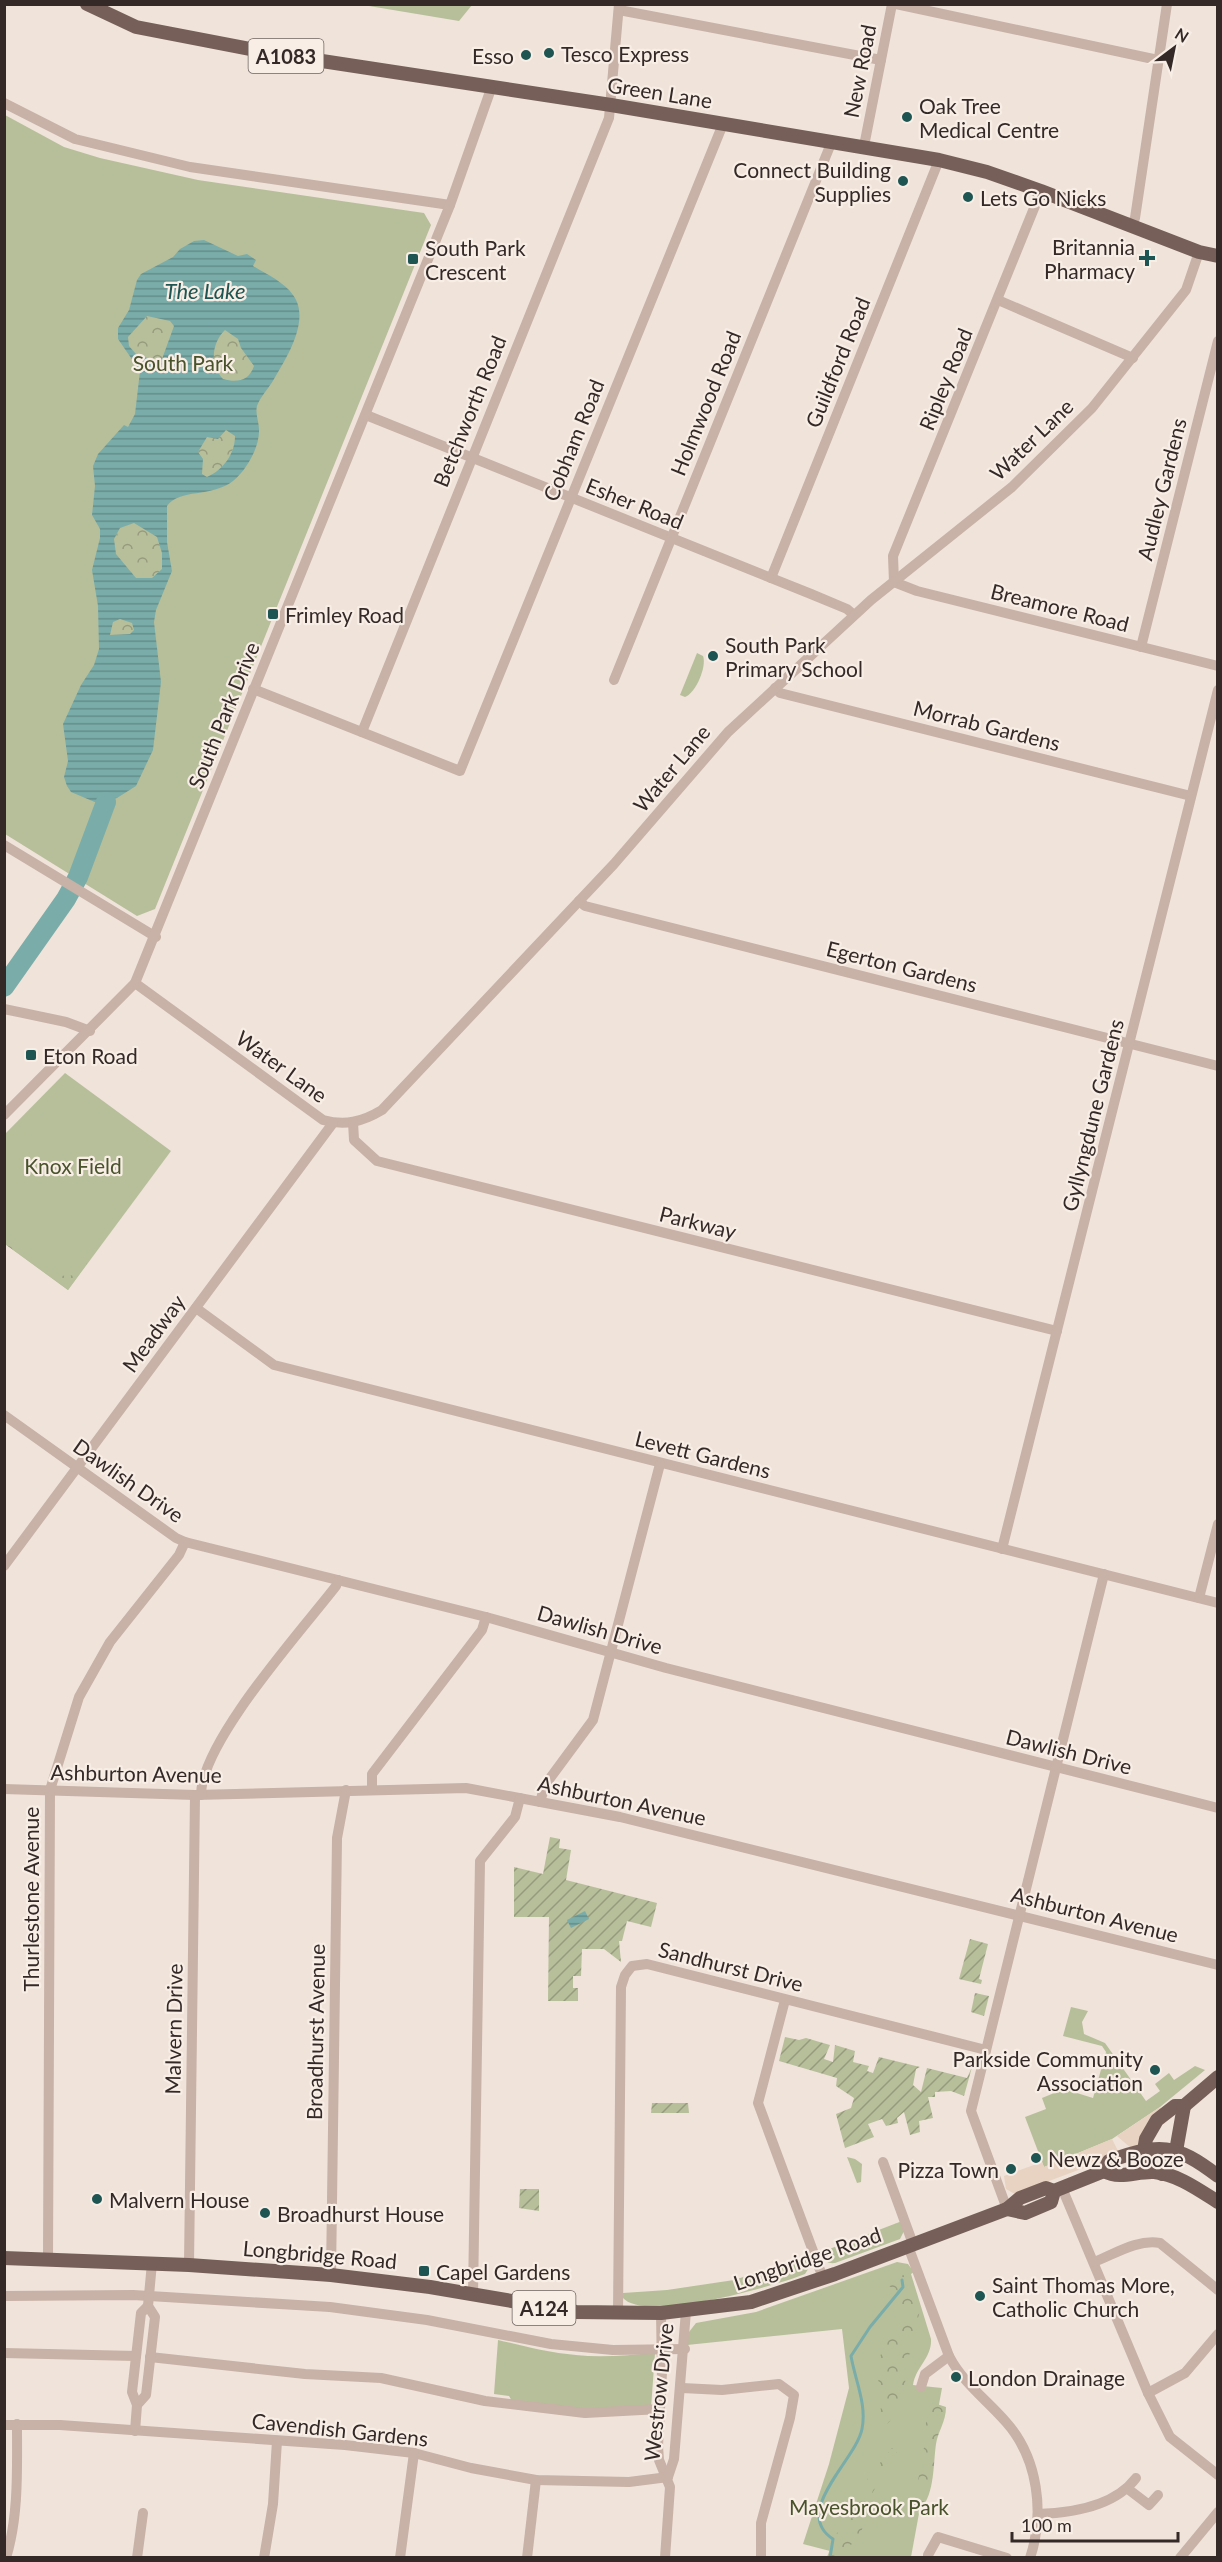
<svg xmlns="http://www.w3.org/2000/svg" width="1222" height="2562" viewBox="0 0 1222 2562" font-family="Lato,sans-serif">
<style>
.green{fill:#b7bf9a}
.forest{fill:url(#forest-crowns)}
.garden{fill:url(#garden-furrows)}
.plaza{fill:#e8d2c1}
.water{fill:url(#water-rules);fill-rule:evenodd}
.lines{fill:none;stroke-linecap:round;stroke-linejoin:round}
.stream{stroke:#7aada9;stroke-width:3}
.river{stroke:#7aada9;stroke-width:20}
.minor{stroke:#c8b1a6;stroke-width:10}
.major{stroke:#765f58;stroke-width:14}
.poi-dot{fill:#1e5451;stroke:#f8eee6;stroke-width:2}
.labels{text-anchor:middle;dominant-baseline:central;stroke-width:4.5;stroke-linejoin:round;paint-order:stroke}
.shield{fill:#f8eee6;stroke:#6f6460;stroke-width:1.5}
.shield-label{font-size:20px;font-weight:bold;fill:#342927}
.poi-label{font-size:21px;fill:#342927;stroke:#f8eee6;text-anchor:start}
.street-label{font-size:21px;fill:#342927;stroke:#f8eee6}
.park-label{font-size:21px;fill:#48522b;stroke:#f8eee6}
.water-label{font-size:22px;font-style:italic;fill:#1e5451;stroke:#f8eee6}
</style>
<defs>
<pattern id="forest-crowns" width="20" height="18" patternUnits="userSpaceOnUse" patternTransform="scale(1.5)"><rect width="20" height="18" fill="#b7bf9a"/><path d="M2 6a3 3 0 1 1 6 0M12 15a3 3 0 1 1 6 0" fill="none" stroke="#969b7e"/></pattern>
<pattern id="garden-furrows" width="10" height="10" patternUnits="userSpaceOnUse" patternTransform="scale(1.5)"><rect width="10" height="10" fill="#b7bf9a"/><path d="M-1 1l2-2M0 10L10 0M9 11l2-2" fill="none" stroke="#969b7e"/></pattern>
<pattern id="water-rules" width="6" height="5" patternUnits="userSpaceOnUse" patternTransform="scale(1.5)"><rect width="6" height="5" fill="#7aada9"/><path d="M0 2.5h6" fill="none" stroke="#658d8a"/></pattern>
</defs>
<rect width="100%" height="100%" fill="#f0e3da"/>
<g class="green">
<polygon points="363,5 472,4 472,5 459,21"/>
<polygon points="5,115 64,147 100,158 198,180 424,213 431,225 155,909 137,916 5,834"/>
<path d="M697,653l6,3c4,10 -7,37 -18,41l-5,-2z"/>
<polygon points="65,1073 171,1151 68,1290 5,1244 5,1134"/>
<polygon points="1071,2007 1088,2011 1082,2022 1084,2034 1105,2043 1146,2101 1160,2091 1155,2084 1169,2073 1174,2080 1195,2066 1205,2070 1160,2107 1112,2139 1044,2167 1025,2117 1046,2109 1042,2098 1064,2089 1093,2098 1106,2052 1102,2046 1063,2036"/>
<polygon points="847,2157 855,2159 862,2164 861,2182 857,2183"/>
<path d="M902,2221l2,10 -4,8 -65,24c-8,1 -13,-3 -16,-10z"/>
<path d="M808,2256l2,10 -5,8c-30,12 -160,49 -182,24v-5l44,-3 67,-10z"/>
<path d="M897,2262l11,2 6,8 -3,2 20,65c1,19 -15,27 -18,46l29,3 -31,169h-82l1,-6 -27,-7 26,-80 20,-76 -7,-59 -155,16 2,-13 7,-9 60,-11z"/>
<path d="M498,2340c26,6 51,13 78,15 26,3 52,0 79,-2l-4,55 -70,1 -69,-8 -3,-5 -15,-2z"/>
</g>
<g class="forest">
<polygon points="147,316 170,321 174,326 162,359 155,361 136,354 129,346 128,338"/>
<path d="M225,330l13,9 3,9 13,19c-5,14 -17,16 -31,12 -13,-14 -12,-35 2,-49z"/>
<path d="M226,430l9,6c0,18 -12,34 -28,41l-5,-3 1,-15 -5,-7c5,-15 14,-17 28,-22z"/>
<polygon points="134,523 157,537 162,553 162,569 152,578 136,578 116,554 113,539 120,528"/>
<polygon points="120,619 132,623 134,630 130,634 110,635 113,622"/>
<path d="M5,1235c13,10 48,43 64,41 8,-1 14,-9 19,-14l-20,28 -63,-46z"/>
<path d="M896,2271l14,8 10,31 -15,63 1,32 -19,19c-9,-5 -6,-13 -6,-21 0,-15 -6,-28 -2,-43 7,-24 25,-40 23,-67l-15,-8 1,-10z"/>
<path d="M937,2404l9,3c0,15 -8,24 -10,37 -3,21 -1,48 -15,65l-7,-3v-7c5,-19 7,-38 11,-57 3,-13 -4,-30 12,-38z"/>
<path d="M892,2448l5,5c-7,18 -22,31 -29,49 -9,21 2,29 -21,46l5,9h-25l9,-23 15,-15 17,-41z"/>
</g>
<g class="garden">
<polygon points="550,1837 560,1839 559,1848 571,1850 566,1880 657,1903 651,1927 627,1921 622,1941 619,1941 621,1962 604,1949 582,1949 581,1976 573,1976 573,1988 578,1988 578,2001 548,2001 549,1917 514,1917 514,1867 543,1874"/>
<polygon points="970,1939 988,1944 979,1979 982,1980 981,1984 959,1979"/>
<polygon points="975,1993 989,1996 984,2016 971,2012"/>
<polygon points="785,2037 799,2040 806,2038 830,2045 824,2059 833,2062 835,2045 855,2051 853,2062 869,2066 867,2071 873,2073 879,2057 920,2067 916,2069 913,2085 921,2092 927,2068 967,2078 972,2067 964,2096 951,2091 935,2092 935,2097 928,2097 933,2118 919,2121 920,2132 910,2135 904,2112 897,2118 898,2123 886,2126 882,2119 868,2124 874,2137 845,2148 836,2114 851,2108 854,2098 836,2086 837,2078 779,2061"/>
<polygon points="652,2103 688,2103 689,2113 651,2113"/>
<polygon points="520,2189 539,2189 539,2211 519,2208"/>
</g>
<g class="plaza">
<polygon points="1160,2107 1163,2111 1136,2146 1131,2148 1117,2136"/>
<polygon points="1112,2139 1119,2153 1102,2161 1015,2194 1006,2189 1004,2176 1042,2162 1044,2167"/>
</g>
<g class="water">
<path d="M204,240l34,16 9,-2 9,6 -3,6c13,8 31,16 40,29 18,24 -6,62 -19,84 -5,9 -14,18 -17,27 -2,7 2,16 2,23 1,17 -12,41 -26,52 -22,17 -53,7 -66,25v36l5,29 -16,39 -2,12 7,60 -8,68 -17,36 -19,12 -20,5 -26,-11 -4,-6 -3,-9 4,-16 -5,-37 18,-39 13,-20 5,-16 -1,-43 -6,-36 8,-32v-9l-8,-14 3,-29 -2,-20 5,-12 26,-29 4,2 7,-13 5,-43 -22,-32v-11l11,-18 8,-30 4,-6 32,-17 7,-8 14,-8zM147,316l23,5 4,5 -12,33 -6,2 -20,-7 -7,-8 -1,-9zM225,330l13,9 3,9 13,18c-5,15 -17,17 -31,13 -13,-14 -12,-35 2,-49zM226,430l9,6c0,18 -12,34 -28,41l-5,-3 1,-15 -5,-7 9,-15 11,2zM134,523l23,14 5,16v16l-10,9h-16l-20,-24 -2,-15 6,-11zM120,619l12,4 2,7 -4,4 -20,1 3,-13z"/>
<polygon points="585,1911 589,1919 571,1928 567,1920"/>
</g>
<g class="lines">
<path class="stream" d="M830,2558l3,-19c-42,-27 23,-79 29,-110 5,-25 -7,-49 -11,-73l19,-29 33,-40 -1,-7"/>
<polyline class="river" points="4,987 66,899 78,877 106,802"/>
<g class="minor">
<polyline points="896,4 1158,60"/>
<polyline points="619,10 881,60"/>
<polyline points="4,103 75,139 190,167 450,205"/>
<polyline points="864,146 892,4"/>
<polyline points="1131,226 1135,218 1167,4"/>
<polyline points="998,300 1133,358"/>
<polyline points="366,415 811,594 847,609 854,615"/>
<polyline points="771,578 939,160"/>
<polyline points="894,582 893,556 1041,191"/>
<polyline points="894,582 917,591 1218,666"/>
<polyline points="1141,647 1218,341"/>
<polyline points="614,680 832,141"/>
<polyline points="775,688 780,693 1191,796"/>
<polyline points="253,689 460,771 723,124"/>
<polyline points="362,732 609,118 619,4"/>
<polyline points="4,845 156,937"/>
<polyline points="579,901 585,906 1218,1066"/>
<path d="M135,983l188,137c22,6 39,2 59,-10l232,-246 114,-132 143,-132 141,-113 80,-79 94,-118 13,-38"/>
<polyline points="4,1009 66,1022 90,1031"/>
<polyline points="4,1115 135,983 450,205 492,86"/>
<polyline points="353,1122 354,1140 377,1161 1057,1331"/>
<polyline points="196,1308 274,1365 1218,1603"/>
<polyline points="4,1415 176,1538 185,1542 486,1617 666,1668 1218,1808"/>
<polyline points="1002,1549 1218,690"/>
<polyline points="4,1566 333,1123"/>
<polyline points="1199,1598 1218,1524"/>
<polyline points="4,1789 195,1795 466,1788 620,1817 1218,1965"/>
<polyline points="372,1789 372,1774 482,1630 486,1617"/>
<path d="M201,1795c0,-53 101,-165 135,-209l2,-6"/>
<polyline points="540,1802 545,1785 593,1720 660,1464"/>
<polyline points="785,2000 758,2103 823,2278"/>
<polyline points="883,2162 913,2244"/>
<polyline points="1062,2188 1148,2393 1170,2437 1218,2475"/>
<polyline points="1007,2209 971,2111 1104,1574"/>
<path d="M908,2246l41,110c14,27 38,44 57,66 32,36 39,91 24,136"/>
<polyline points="48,2258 50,1790 79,1697 110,1642 179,1555 185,1542"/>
<path d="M1094,2262c21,-8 43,-23 66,-19l58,47"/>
<polyline points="189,2265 195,1795"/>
<polyline points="331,2275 337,1838 346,1790"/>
<polyline points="473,2295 480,1861 515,1817 520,1798"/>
<polyline points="4,2296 133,2295 330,2307 427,2320 551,2344 613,2350 685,2349"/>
<polyline points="661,2313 662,2372 658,2446 659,2460 670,2487 665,2558"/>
<polyline points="618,2314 621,1987 625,1975 632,1966 647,1964 986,2050"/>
<polyline points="4,2353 136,2356"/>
<polyline points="150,2357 305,2374 381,2378 485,2401 585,2413 660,2409"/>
<polyline points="921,2387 925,2374 949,2356"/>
<polyline points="682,2388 722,2390 779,2384 794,2395 790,2418 761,2523 761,2558"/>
<polyline points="1148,2393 1185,2373 1218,2334"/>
<polyline points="137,2405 146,2395 155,2317 148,2306 152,2263"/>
<polyline points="4,2425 60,2425 345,2445 414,2453 471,2468 536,2480 629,2482 668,2477"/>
<polyline points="135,2431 137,2405 132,2392 141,2313 148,2306"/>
<polyline points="668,2477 674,2459 686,2311"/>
<polyline points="1128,2489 1149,2505 1158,2495"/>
<path d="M1038,2514c34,-1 76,-7 98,-36"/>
<polyline points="928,2555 938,2537 1007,2558"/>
<path d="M6,2558c13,-43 11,-90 11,-134"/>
<polyline points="137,2558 143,2513"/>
<polyline points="264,2558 273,2504 277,2441"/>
<polyline points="400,2558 414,2453"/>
<polyline points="527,2558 536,2480"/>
<polyline points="1180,2558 1218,2512"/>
</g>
<g class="major">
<polyline points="87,4 136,27 276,54 611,105 939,160 987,172 1041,191 1199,252 1218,256"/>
<path d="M1104,2171c17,9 32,0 50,1 23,2 45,18 64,30"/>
<polyline points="1153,2172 1143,2156 1146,2139 1157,2120 1175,2106 1184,2106 1218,2077"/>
<polyline points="1162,2174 1176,2151 1184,2106"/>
<polyline points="1007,2209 1025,2213 1051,2202 1054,2191"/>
<path d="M4,2258l185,7 142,10 99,12 146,25 85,1 90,-11 84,-28 172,-65 13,-11 26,-10 8,3 50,-20 5,-10c50,-18 66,-18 109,15"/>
</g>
</g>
<g class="poi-dot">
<circle cx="549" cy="53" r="6"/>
<circle cx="526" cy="55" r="6"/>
<circle cx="907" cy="117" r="6"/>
<circle cx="903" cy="181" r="6"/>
<circle cx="968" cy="197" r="6"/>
<path d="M1144 249h6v6h6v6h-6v6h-6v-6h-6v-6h6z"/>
<rect x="407" y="253" width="12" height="12" rx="3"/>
<rect x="267" y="608" width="12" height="12" rx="3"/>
<circle cx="713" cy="656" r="6"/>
<rect x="25" y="1049" width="12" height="12" rx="3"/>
<circle cx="1155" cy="2070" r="6"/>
<circle cx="1036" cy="2158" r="6"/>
<circle cx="1011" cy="2169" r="6"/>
<circle cx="97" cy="2199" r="6"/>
<circle cx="265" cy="2213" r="6"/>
<rect x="418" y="2265" width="12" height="12" rx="3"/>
<circle cx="980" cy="2296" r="6"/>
<circle cx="956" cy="2377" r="6"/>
</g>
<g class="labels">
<g class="shield">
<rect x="248.5" y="39" width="75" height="34" rx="4.5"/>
<rect x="512.5" y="2291" width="63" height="34" rx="4.5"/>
</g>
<g class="shield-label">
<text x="286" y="56">A1083</text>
<text x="544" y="2308">A124</text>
</g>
<g class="poi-label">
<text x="561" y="53">Tesco Express</text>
<text x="514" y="55" text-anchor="end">Esso</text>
<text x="919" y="105">Oak Tree<tspan x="919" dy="24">Medical Centre</tspan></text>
<text x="891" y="169" text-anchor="end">Connect Building<tspan x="891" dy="24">Supplies</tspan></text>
<text x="980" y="197">Lets Go Nicks</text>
<text x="1135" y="246" text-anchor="end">Britannia<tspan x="1135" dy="24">Pharmacy</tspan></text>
<text x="425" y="247">South Park<tspan x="425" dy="24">Crescent</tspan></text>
<text x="285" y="614">Frimley Road</text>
<text x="725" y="644">South Park<tspan x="725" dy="24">Primary School</tspan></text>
<text x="43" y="1055">Eton Road</text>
<text x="1143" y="2058" text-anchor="end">Parkside Community<tspan x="1143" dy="24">Association</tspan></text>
<text x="1048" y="2158">Newz &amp; Booze</text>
<text x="999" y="2169" text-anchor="end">Pizza Town</text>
<text x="109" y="2199">Malvern House</text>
<text x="277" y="2213">Broadhurst House</text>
<text x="436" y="2271">Capel Gardens</text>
<text x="992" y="2284">Saint Thomas More,<tspan x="992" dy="24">Catholic Church</tspan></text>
<text x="968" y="2377">London Drainage</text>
</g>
<g class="street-label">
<text transform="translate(859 71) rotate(-79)">New Road</text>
<text transform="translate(660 92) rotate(9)">Green Lane</text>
<text transform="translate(837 362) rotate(-68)">Guildford Road</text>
<text transform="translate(945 379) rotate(-68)">Ripley Road</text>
<text transform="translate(705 403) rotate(-68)">Holmwood Road</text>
<text transform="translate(469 411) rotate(-68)">Betchworth Road</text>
<text transform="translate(1031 439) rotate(-44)">Water Lane</text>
<text transform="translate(573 440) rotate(-68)">Cobham Road</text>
<text transform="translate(1161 489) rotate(-76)">Audley Gardens</text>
<text transform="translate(635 503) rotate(22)">Esher Road</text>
<text transform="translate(1060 607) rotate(14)">Breamore Road</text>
<text transform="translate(223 715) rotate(-68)">South Park Drive</text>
<text transform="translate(987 725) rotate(14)">Morrab Gardens</text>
<text transform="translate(671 768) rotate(-50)">Water Lane</text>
<text transform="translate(902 966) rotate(14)">Egerton Gardens</text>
<text transform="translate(282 1066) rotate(36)">Water Lane</text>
<text transform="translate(1092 1115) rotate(-76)">Gyllyngdune Gardens</text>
<text transform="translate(698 1222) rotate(14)">Parkway</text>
<text transform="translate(153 1333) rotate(-54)">Meadway</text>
<text transform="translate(703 1454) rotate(14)">Levett Gardens</text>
<text transform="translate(129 1480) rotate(35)">Dawlish Drive</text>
<text transform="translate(600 1629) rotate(16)">Dawlish Drive</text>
<text transform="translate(1069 1751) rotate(14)">Dawlish Drive</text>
<text transform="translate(136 1773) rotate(1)">Ashburton Avenue</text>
<text transform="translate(622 1800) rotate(12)">Ashburton Avenue</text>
<text transform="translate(30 1899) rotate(-90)">Thurlestone Avenue</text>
<text transform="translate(1095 1914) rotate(14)">Ashburton Avenue</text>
<text transform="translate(731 1966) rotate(14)">Sandhurst Drive</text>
<text transform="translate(173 2029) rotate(-89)">Malvern Drive</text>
<text transform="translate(315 2032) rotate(-89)">Broadhurst Avenue</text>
<text transform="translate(320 2254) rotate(5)">Longbridge Road</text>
<text transform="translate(807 2258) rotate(-19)">Longbridge Road</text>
<text transform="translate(658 2392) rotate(-84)">Westrow Drive</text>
<text transform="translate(340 2429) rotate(6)">Cavendish Gardens</text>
</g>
<g class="park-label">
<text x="183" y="362">South Park</text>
<text x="73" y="1165">Knox Field</text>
<text x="869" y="2506">Mayesbrook Park</text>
</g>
<g class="water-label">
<text x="205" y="290">The Lake</text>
</g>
</g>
<rect width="1222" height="2562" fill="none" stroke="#342927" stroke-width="12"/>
<g transform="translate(1174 48) rotate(32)" stroke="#f8eee6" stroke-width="4.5" paint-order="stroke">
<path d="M0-4.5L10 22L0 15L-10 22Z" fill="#342927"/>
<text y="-9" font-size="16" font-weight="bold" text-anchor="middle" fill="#342927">N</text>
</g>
<path d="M1012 2532v9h166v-9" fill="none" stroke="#342927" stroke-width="3"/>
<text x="1021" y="2532" font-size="18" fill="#342927" stroke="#f8eee6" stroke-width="4.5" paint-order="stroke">100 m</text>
</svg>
